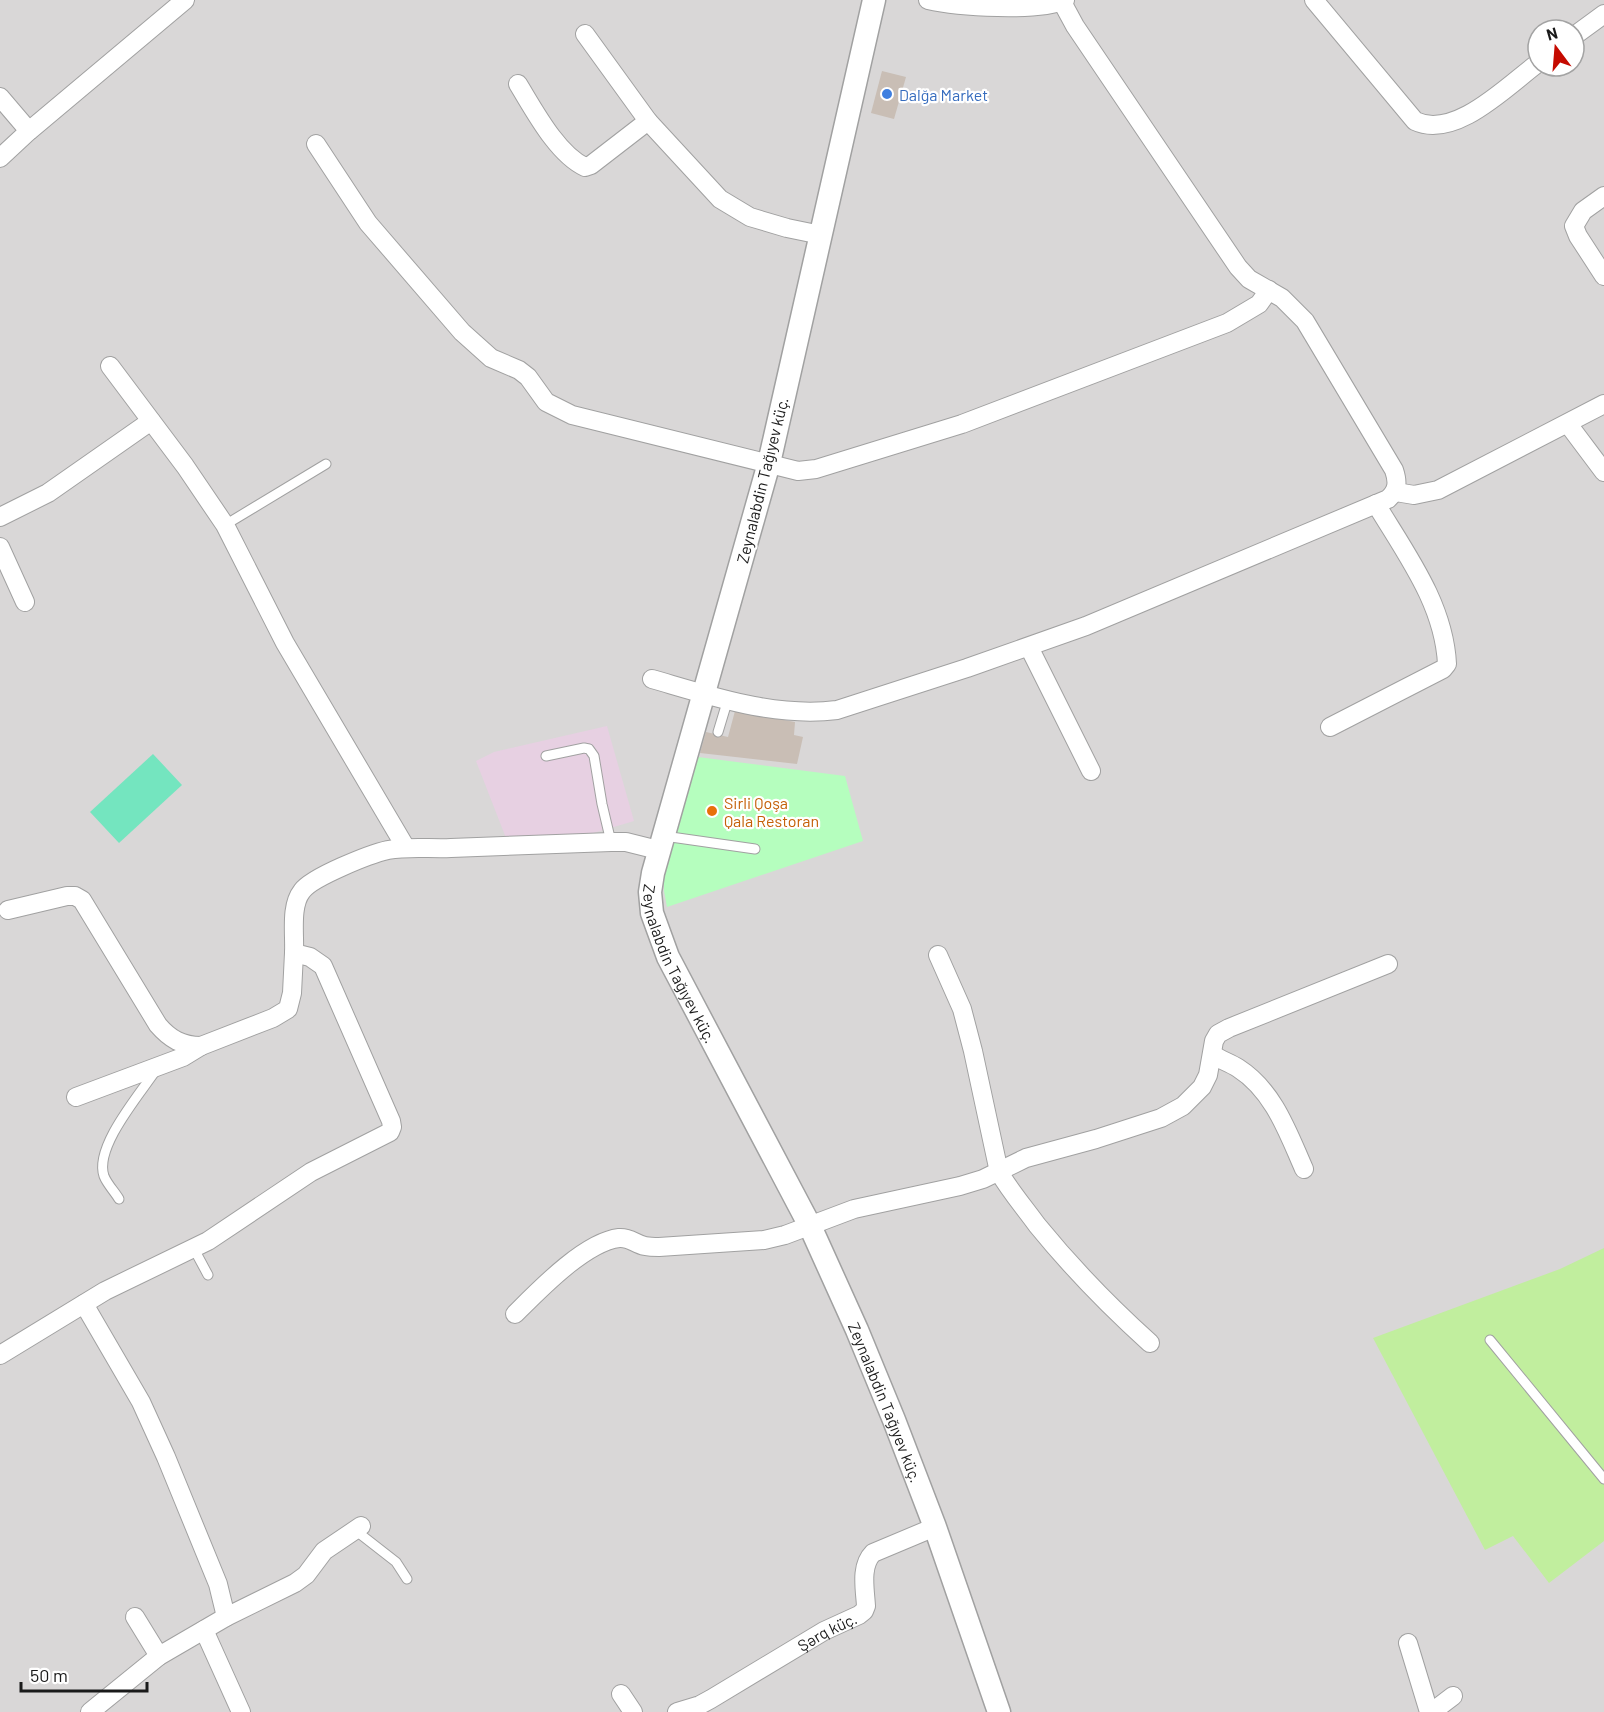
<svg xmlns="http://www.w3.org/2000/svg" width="1604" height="1712" viewBox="0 0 1604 1712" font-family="Barlow,sans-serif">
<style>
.residential{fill:#d9d7d7;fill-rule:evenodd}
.industrial{fill:#e7d0e2}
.grass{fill:#c1ee9e}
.park{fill:#b5febe}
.pitch{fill:#74e5bf}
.building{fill:#c9beb5}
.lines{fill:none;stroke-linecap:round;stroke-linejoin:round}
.service-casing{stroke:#a1a1a1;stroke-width:11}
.minor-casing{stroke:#a1a1a1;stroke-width:20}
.tertiary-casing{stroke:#a1a1a1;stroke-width:25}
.service{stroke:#fff;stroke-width:9}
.minor{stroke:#fff;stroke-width:18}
.tertiary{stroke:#fff;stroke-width:22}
.shop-dot{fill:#3f7fe0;stroke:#fff;stroke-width:2}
.food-dot{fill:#e8710a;stroke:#fff;stroke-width:2}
.labels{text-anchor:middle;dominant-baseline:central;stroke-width:4.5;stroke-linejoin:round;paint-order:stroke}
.shop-label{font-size:16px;fill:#366cbe;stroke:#fff;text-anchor:start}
.street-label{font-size:16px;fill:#1a1a1a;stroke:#fff}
.food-label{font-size:16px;fill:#c56008;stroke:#fff;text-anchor:start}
</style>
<rect width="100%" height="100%" fill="#eee9de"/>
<path class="residential" d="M0,0h1604v1712h-1604zM1538,30h36v36h-36z"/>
<polygon class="industrial" points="607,726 634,821 590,834 506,838 476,761 494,752"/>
<polygon class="grass" points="1604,1248 1604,1541 1549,1583 1513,1536 1485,1550 1373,1338 1560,1269"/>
<polygon class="park" points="698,757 845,776 863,841 667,907 664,891 664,874"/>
<polygon class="pitch" points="153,754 182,785 119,843 90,812"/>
<g class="building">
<polygon points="882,71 906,77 894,119 871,113"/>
<polygon points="735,711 795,722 794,735 803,737 797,764 700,753 706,732 728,737"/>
</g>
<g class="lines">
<defs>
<g id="service">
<polyline points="225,525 326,464"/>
<polyline points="718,732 728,699"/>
<polyline points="546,756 584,748 589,749 594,756 602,804 611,842"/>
<polyline points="664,836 755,849"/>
<path d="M119,1199c-4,-7 -12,-15 -15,-23 -10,-29 36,-82 52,-106"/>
<polyline points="194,1249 208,1275"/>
<polyline points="1490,1340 1604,1479"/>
<polyline points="355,1530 396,1562 407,1579"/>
</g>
<g id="minor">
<path d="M928,0c30,7 110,12 137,0"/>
<path d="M1314,0l101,121c40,19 92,-35 123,-58"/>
<polyline points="585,34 648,121 720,199 750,217 787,228 821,235"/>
<polyline points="1574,36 1604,14"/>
<path d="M518,84c16,26 39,70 67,83l6,-2 57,-44"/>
<polyline points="0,97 29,131"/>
<polyline points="316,144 368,223 462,332 491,358 519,370 528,377 546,402 572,415 798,471 816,469 962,424 1227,323 1259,304 1269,290"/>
<polyline points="0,158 29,131 185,0"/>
<polyline points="1604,196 1583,211 1574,226 1578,236 1604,276"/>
<polyline points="110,366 185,466 225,525 285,643 406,848"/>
<polyline points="1568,424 1604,472"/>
<polyline points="1396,492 1414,495 1438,490 1604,404"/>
<polyline points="0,517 48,493 151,421"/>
<polyline points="0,547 25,602"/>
<polyline points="1029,647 1091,771"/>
<path d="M652,679c59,17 123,39 185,31l130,-42 119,-42 302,-127c10,-9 10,-17 6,-29l-89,-149 -23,-23 -33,-19 -11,-12 -163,-241 -13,-24"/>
<path d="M1330,727l113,-58 4,-5c-3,-60 -41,-110 -71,-160"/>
<path d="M8,910l59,-14h8l7,4 76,125c12,14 24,21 43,21l72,-28 15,-9 4,-16 2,-40"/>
<path d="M938,955l24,54 11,42 26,121c11,19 25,35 38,53 35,43 72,81 113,118"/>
<path d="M1213,1055c8,5 17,8 25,13 36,23 50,65 66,101"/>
<polyline points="76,1097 183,1057 201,1046"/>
<polyline points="84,1304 141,1402 166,1457 218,1584 226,1617"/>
<path d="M515,1314c24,-24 70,-72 104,-76 11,-1 16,6 26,8 5,1 10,1 14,1l105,-7 21,-5 69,-26 106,-23 23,-7 43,-21 70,-19 65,-21 22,-12 19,-19 6,-12 6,-34 4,-7 11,-6 159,-64"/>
<path d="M0,1355l105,-64 103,-50 103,-69 79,-40 2,-5 -1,-6 -68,-155 -13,-9 -16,-4c1,-19 -4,-47 8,-62 10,-14 68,-37 86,-41 21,-4 42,-1 63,-2 54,-2 107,-4 160,-6h15l32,8"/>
<polyline points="135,1617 159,1656"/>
<polyline points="204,1630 241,1712"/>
<polyline points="1408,1643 1429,1712"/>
<polyline points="621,1694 633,1712"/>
<polyline points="90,1712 159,1656 226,1617 295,1583 306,1575 324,1551 361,1526"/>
<path id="s1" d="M677,1712l23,-7 11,-6 113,-68 35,-16 5,-4 2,-5c-1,-17 -6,-40 7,-53l62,-26"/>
<polyline points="1432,1712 1453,1696"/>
</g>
<g id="tertiary">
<path id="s2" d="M874,0l-105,463 -116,410 -3,19 2,21 16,44 142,269 47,104 37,90 41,107 64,185"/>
</g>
</defs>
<use href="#service" class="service-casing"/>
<use href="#minor" class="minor-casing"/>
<use href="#tertiary" class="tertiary-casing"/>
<use href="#service" class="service"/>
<use href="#minor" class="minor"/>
<use href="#tertiary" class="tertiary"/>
</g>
<circle class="shop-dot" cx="887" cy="94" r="6"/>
<circle class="food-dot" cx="712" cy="811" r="6"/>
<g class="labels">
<g class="shop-label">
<text x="899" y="94">Dalğa Market</text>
</g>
<g class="street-label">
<text transform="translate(762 480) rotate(-76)">Zeynalabdin Tağıyev küç.</text>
<text stroke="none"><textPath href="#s2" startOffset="998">Zeynalabdin Tağıyev küç.</textPath></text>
<text stroke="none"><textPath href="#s2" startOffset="1484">Zeynalabdin Tağıyev küç.</textPath></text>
<text stroke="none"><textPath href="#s1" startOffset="171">Şərq küç.</textPath></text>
</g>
<g class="food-label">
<text x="724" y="802">Sirli Qoşa<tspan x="724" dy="18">Qala Restoran</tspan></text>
</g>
</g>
<g transform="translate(1556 48) rotate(344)"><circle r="28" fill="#ffffff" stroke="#a3a3a3" stroke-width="1.5"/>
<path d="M0-4.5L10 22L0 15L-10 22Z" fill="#c50a00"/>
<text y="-9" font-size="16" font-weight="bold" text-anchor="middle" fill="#1a1a1a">N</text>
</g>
<path d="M21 1682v9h126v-9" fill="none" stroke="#1a1a1a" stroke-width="3"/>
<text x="30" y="1682" font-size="18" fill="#1a1a1a" stroke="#ffffff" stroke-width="4.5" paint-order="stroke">50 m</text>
</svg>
